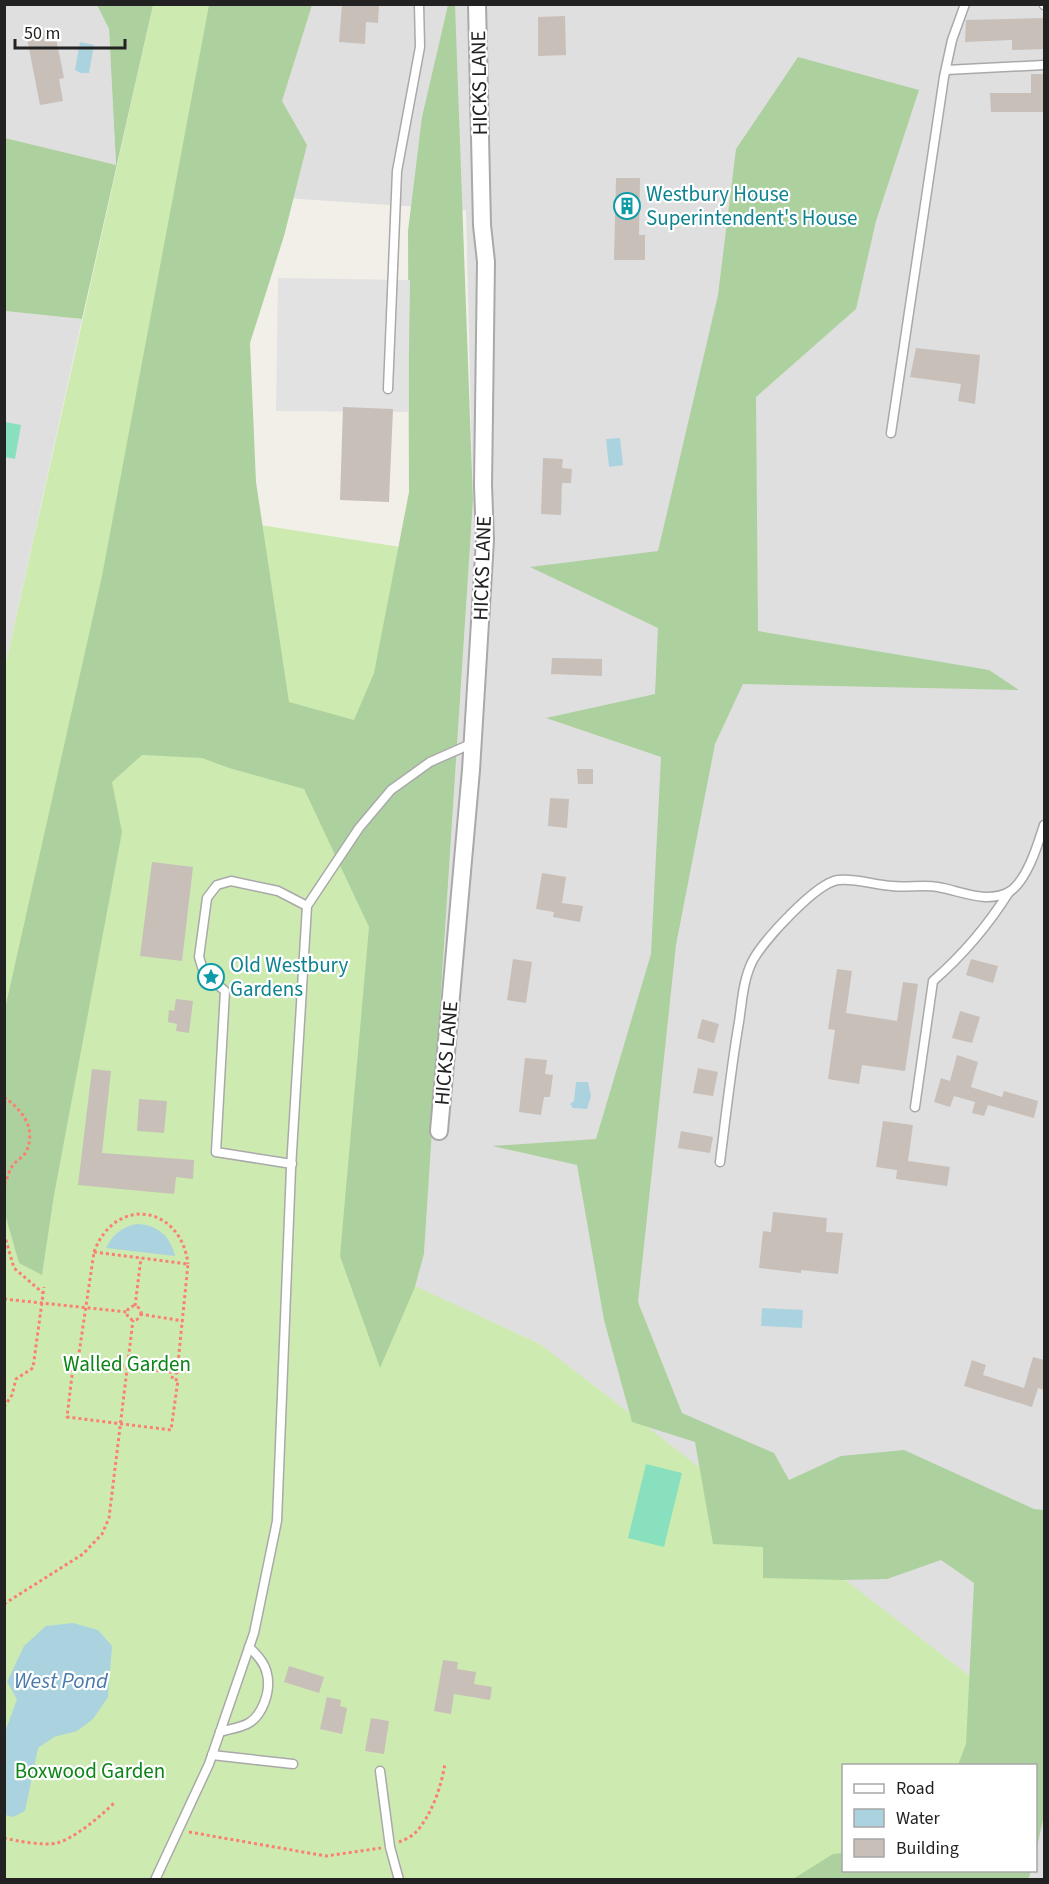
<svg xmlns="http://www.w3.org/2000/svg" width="1049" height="1884" viewBox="0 0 1049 1884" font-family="'Source Sans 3',sans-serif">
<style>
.residential{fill:#e0dfdf}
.grass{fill:#cdebb0}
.forest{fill:#add19e}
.pitch{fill:#88e0be}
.parking{fill:#e2e2e2}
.water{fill:#aad3df}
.building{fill:#c7bfb8}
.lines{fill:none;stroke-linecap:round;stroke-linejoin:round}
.service-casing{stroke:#a9a9a9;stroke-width:11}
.minor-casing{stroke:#a9a9a9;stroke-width:20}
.path{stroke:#fa8072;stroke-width:3;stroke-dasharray:3 3;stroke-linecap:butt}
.service{stroke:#fff;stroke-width:8}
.minor{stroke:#fff;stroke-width:16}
.labels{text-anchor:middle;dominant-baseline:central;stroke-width:4.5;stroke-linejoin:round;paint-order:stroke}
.street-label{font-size:21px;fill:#222;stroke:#fff}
.culture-label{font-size:21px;fill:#0d838f;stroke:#fff;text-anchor:start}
.park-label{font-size:21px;fill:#0c8416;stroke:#fff}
.water-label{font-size:22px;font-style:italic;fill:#4a7aab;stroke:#fff}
</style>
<rect width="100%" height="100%" fill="#f2efe9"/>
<g class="residential">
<polygon points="5,5 97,5 109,29 116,166 5,138"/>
<polygon points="270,5 1044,5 1044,1879 1026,1879 1025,1871 1036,1870 1036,1766 540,1344 415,1287 424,1254 473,500 466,210 240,195"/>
<polygon points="5,311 82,319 5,667"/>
</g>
<polygon class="grass" points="153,5 270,5 191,514 419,550 415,1286 540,1344 1025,1719 1026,1765 844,1766 844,1870 1027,1879 5,1880 5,667"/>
<g class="forest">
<polygon points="97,5 153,5 82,319 5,311 5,138 116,165 109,29"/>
<polygon points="209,5 312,5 282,101 307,145 284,236 250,343 256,482 289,702 354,720 374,673 409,492 408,231 422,117 448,5 455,5 473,500 424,1254 415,1287 380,1368 340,1256 369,927 304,789 229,768 202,758 142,755 112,782 122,832 54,1195 42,1275 19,1263 5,1214 5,1009 102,576"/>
<polygon points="798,57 919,90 876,221 856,309 756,397 758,631 989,670 1019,690 743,684 715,744 676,945 638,1302 682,1413 774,1453 789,1480 841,1456 904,1450 1034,1509 1044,1510 1044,1815 1036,1852 1036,1766 958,1765 966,1744 974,1583 941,1560 887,1579 842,1580 763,1578 763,1547 713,1544 695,1442 632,1422 604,1320 577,1165 492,1146 596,1139 651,954 661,757 546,718 655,694 658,628 530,567 658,551 718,295 736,149"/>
<polygon points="843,1853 844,1870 1031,1871 1028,1880 793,1879 833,1854"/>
</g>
<g class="pitch">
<polygon points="5,422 21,425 15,459 5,457"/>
<polygon points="646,1464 682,1473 664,1547 628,1538"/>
</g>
<polygon class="parking" points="278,278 410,280 408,412 276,411"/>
<g class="water">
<polygon points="80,42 94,45 89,73 81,73 75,70"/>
<polygon points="620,438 623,465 609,467 606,439"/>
<polygon points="576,1082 588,1082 591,1096 587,1109 573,1108 570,1104 574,1101"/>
<path d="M137,1224c21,1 33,12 38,32l-69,-8c7,-14 16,-21 31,-24z"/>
<polygon points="762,1308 803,1310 802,1328 761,1326"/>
<polygon points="73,1623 98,1630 112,1646 108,1697 93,1719 77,1731 54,1737 38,1748 25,1811 13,1817 5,1815 5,1732 17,1699 7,1682 24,1646 46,1626"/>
</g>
<g class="building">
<polygon points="342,4 379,4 378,23 366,22 365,44 339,42"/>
<polygon points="565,16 566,55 538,56 538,17"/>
<polygon points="1044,18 1044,49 1012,50 1012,40 965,42 966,20"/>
<polygon points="54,28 64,78 59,79 63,101 40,105 26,33"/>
<polygon points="1031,74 1044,74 1044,112 991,112 990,93 1031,93"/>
<polygon points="616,178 640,178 639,235 645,235 645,260 614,260"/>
<polygon points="916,348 980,355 975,404 958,401 961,384 910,377"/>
<polygon points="343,407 393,409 389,502 340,500"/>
<polygon points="543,458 563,459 562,468 572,469 571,483 562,483 561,515 541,514"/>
<polygon points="552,658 602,659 602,676 551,674"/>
<polygon points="577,769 593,769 593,784 578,784"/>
<polygon points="550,798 569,799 567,828 548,826"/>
<polygon points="152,862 193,867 182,961 140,956"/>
<polygon points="542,873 566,877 562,903 583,906 580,922 553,917 554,912 536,909"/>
<polygon points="513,959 532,962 526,1003 507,1000"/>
<polygon points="971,959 998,966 993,983 966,975"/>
<polygon points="837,969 852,971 846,1013 897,1021 903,982 918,984 905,1071 862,1065 859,1084 828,1079 835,1030 828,1029"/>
<polygon points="176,999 193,1001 189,1033 176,1031 177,1024 168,1022 169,1010 174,1011"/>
<polygon points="960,1011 980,1017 972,1043 952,1038"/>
<polygon points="702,1019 719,1024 714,1043 697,1038"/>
<polygon points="957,1055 978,1062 971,1087 1002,1097 1004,1091 1038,1101 1034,1118 988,1105 984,1116 972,1113 975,1102 954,1096 950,1107 934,1102 941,1078 950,1081"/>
<polygon points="525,1058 547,1060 545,1074 553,1075 550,1097 544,1097 541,1115 519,1112"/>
<polygon points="698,1068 718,1072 713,1096 693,1093"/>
<polygon points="92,1069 111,1071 102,1153 194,1160 193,1179 176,1177 174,1194 78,1185"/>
<polygon points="139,1099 167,1101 164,1133 137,1131"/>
<polygon points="883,1121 913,1125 908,1161 950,1167 947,1186 896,1179 897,1170 876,1167"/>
<polygon points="681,1131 713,1137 710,1153 678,1148"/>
<polygon points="773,1212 827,1218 826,1232 843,1233 838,1274 801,1270 801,1273 759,1268 763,1231 771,1232"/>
<polygon points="1033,1357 1044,1360 1044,1390 1038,1388 1032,1407 964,1386 972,1360 986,1365 983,1375 1024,1388"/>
<polygon points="443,1660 458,1662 457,1669 476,1672 474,1684 492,1687 490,1700 454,1694 451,1714 434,1711"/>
<polygon points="289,1666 324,1677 319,1693 284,1682"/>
<polygon points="327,1697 341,1700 340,1706 347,1708 342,1734 320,1729"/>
<polygon points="371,1718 389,1721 384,1754 365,1751"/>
</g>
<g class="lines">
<defs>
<g id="service">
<polyline points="1044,4 1044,5"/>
<polyline points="946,70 1044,65"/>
<polyline points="388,389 397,171 420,47 419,4"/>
<polyline points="891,433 944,77 952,40 965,4"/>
<path d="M915,1107l18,-126c31,-27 54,-54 76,-89"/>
<path d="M720,1162c6,-47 11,-94 19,-140 3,-20 4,-43 14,-62 11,-20 63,-77 85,-80 18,-2 36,5 54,6 15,2 31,-2 46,1 23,4 48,17 71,5 18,-11 29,-48 35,-67"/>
<polyline points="292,1164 216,1152 225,991 204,973 199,957 207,898 217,885 231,881 278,891 307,906"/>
<path d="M220,1732c9,-3 19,-4 27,-8 16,-8 24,-34 20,-50 -2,-11 -10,-19 -18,-27"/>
<polyline points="212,1755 293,1764"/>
<polyline points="380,1771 390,1847 399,1880"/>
<polyline points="155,1880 209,1764 254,1633 277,1521 291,1168 307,906 359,828 391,790 430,762 473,743"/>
</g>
<polyline id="minor" points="439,1131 471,770 485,540 483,485 486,262 482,225 477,4"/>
</defs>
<use href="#service" class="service-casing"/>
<use href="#minor" class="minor-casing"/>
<g class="path">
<path d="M4,1097c18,13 32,30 23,53 -2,6 -9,9 -13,14 -5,6 -7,15 -10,22"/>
<polyline points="4,1234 14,1268 43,1293"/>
<polygon points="94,1252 188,1264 177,1373 78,1360"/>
<path d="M94,1252c21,-57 87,-47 94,12"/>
<polyline points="4,1299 127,1312"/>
<polyline points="135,1306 141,1258"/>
<circle cx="134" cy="1313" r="7"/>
<polyline points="140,1314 183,1321"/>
<polyline points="82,1360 81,1368 73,1367 67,1417 171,1430 178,1380 172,1379 173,1373"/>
<polyline points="4,1407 12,1395 16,1379 33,1368 44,1287"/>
<polyline points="4,1604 83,1554 102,1534 109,1518 133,1320"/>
<polyline points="189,1832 326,1856 381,1848"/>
<path d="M4,1838c13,3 40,8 53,5 18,-5 44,-27 58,-41"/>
<path d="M399,1842c5,-2 12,-5 16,-9 16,-16 27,-48 30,-70"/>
</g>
<use href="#service" class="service"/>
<use href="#minor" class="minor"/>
</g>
<defs>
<symbol id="building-ring" viewBox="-11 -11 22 22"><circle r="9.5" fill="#fff" stroke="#0f9aa8" stroke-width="1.5"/><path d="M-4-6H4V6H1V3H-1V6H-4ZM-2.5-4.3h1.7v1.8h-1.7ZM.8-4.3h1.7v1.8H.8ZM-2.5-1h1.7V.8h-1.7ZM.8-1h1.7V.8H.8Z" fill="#0f9aa8"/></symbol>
<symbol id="sight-ring" viewBox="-11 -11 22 22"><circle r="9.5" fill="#fff" stroke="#0f9aa8" stroke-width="1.5"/><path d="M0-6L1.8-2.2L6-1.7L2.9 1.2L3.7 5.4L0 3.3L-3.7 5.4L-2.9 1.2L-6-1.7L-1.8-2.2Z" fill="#0f9aa8"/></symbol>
</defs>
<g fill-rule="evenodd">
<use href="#building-ring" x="612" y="191" width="30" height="30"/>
<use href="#sight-ring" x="196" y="962" width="30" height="30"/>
</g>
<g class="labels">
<g class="street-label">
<text transform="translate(479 83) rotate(-91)">HICKS LANE</text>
<text transform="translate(482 568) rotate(-88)">HICKS LANE</text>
<text transform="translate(446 1053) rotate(-85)">HICKS LANE</text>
</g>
<g class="culture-label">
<text x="646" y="194">Westbury House<tspan x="646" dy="24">Superintendent's House</tspan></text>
<text x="230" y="965">Old Westbury<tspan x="230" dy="24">Gardens</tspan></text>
</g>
<g class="park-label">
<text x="127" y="1364">Walled Garden</text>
<text x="90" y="1771">Boxwood Garden</text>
</g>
<g class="water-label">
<text x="61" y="1681">West Pond</text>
</g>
</g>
<rect width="1049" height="1884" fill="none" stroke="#222222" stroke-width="12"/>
<rect x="842" y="1764" width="195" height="108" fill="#ffffff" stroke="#a7a7a7" stroke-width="1.5"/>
<rect x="854" y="1784" width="30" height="9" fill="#ffffff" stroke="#a7a7a7" stroke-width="1.5"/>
<text x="896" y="1794" font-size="18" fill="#222222">Road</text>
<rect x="854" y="1809" width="30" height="18" fill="#aad3df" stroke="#a7a7a7" stroke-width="1.5"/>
<text x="896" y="1824" font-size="18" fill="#222222">Water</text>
<rect x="854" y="1839" width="30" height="18" fill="#c7bfb8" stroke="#a7a7a7" stroke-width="1.5"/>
<text x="896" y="1854" font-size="18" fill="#222222">Building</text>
<path d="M15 39v9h110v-9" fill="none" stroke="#222222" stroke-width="3"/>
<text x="24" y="39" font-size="18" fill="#222222" stroke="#ffffff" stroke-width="4.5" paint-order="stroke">50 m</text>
</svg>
